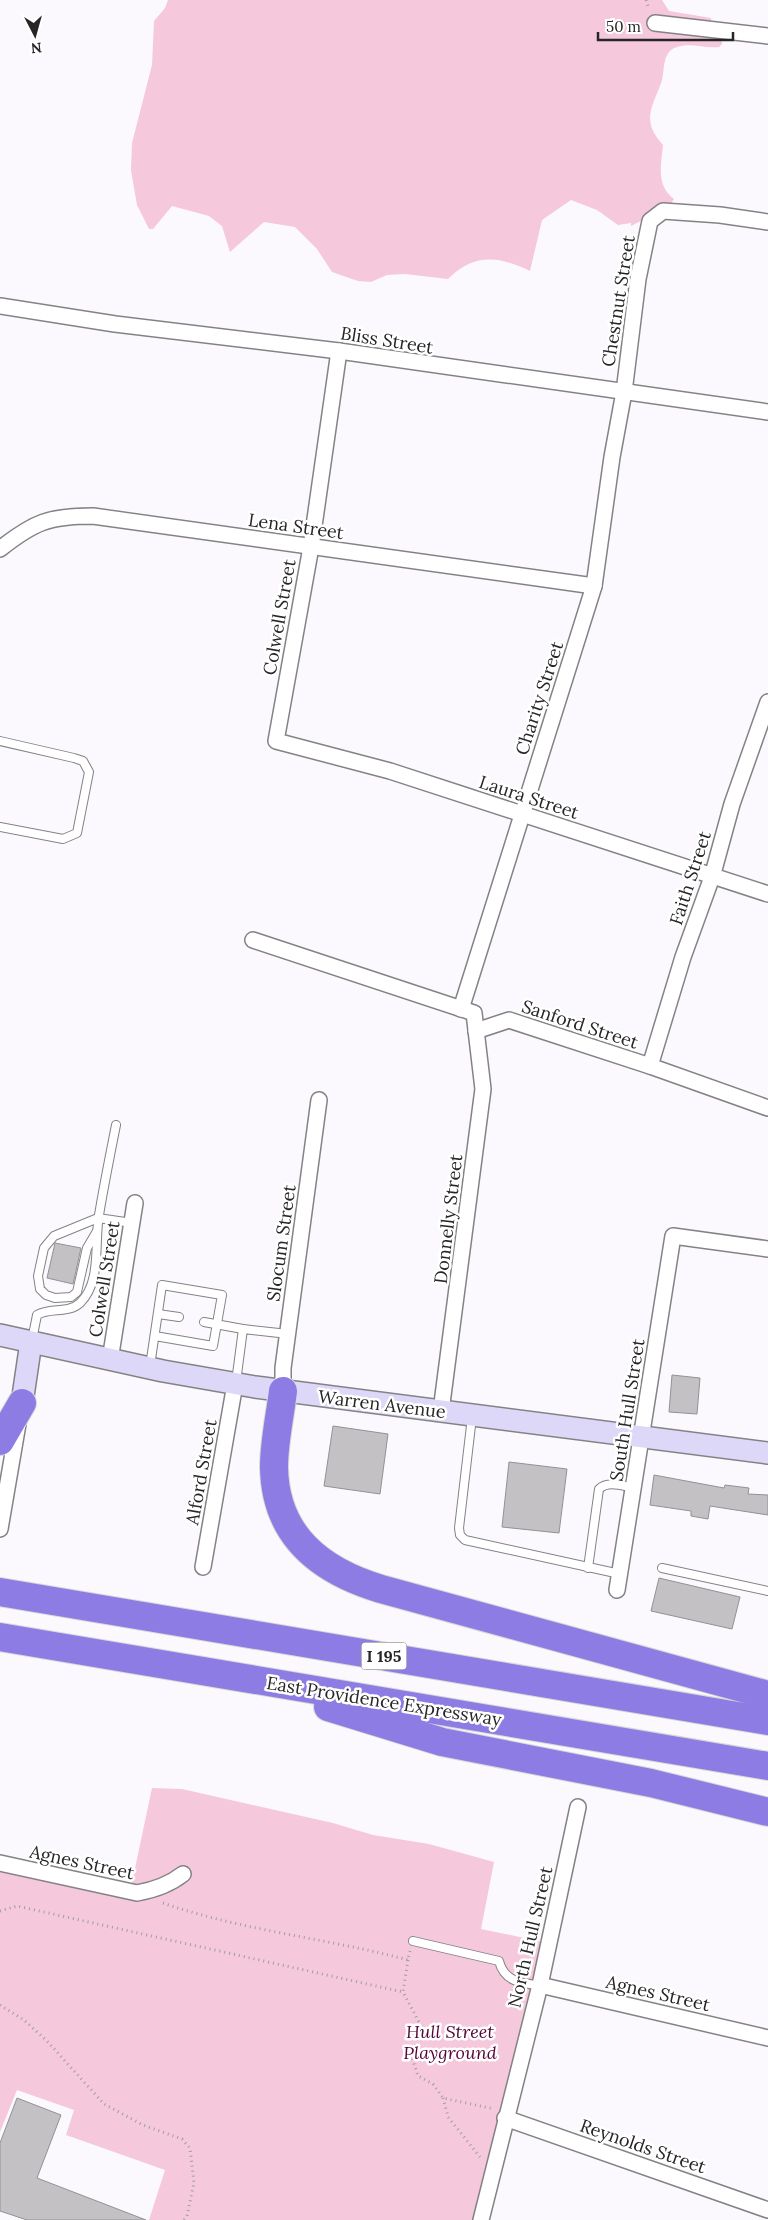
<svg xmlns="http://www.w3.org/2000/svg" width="768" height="2220" viewBox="0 0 768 2220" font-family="Lora,serif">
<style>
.green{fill:#f5c8dc}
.building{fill:#c4c1c4;stroke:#949194}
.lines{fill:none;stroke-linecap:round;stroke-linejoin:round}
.lane-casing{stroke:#848285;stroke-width:10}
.street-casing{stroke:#848285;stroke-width:18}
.secondary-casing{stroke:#848285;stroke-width:24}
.highway-casing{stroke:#d8d8d8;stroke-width:30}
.path{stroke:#9f9ea1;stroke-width:3;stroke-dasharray:1 4;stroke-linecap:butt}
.lane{stroke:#fff;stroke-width:8}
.street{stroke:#fff;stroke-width:15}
.secondary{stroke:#ddd8f7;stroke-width:21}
.highway{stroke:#8d7ce3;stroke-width:28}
.labels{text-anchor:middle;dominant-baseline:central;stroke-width:5;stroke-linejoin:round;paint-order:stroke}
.shield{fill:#fff;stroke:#676768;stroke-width:1}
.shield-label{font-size:16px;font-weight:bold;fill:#262627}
.street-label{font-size:18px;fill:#262627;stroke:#fff}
.park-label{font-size:18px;font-style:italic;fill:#550437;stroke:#fff}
</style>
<rect width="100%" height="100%" fill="#fbf9fd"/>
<g class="green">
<path d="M168,0h494l7,11 42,7 1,12 9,3 1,11 -3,3c-14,2 -28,-5 -42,0 -15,5 -12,21 -15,33 -4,13 -11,24 -12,37 0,12 6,20 13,28 -2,20 -7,41 11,54l-6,8 -37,19v-3l-13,2 -21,-15 -26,-10 -29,20 -12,51c-31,-15 -56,-18 -82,8l-43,-5 -18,1 -16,7 -13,-1 -26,-9 -15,-23 -22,-22 -31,-5 -34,30 -8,-26 -13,-10 -37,-10 -19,23h-4l-12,-24 -6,-35 1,-27 20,-78 2,-44 11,-13z"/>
<polygon points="152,1788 182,1789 333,1823 373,1835 429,1844 494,1862 481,1929 549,1943 483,2220 149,2220 165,2170 66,2135 74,2110 17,2090 0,2132 0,1858 130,1892"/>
</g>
<g class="building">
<polygon points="55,1243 81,1248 73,1284 47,1278"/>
<polygon points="672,1375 700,1378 697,1414 669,1412"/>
<polygon points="333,1426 388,1434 380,1494 324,1486"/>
<polygon points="509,1462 567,1469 559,1533 502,1527"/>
<polygon points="654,1475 724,1488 725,1485 749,1488 748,1494 768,1495 768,1515 710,1506 708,1519 691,1516 691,1511 650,1505"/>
<polygon points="659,1578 740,1597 732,1629 651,1611"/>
<polygon points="17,2098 61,2115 37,2178 146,2220 27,2220 0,2211 0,2143"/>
</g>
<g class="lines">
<defs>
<g id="lane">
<polyline points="0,741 74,758 83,761 89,772 77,833 63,839 0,827"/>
<polyline points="97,1231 87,1248 77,1292 71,1297 55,1298 46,1295 40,1289 38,1276 44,1248 54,1236 98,1218 132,1223"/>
<polyline points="158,1314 179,1317"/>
<polyline points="204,1322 243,1329"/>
<path d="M32,1340l5,-25c13,-8 31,-1 43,-12 22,-21 14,-60 19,-88 5,-30 11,-60 17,-90"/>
<polyline points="150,1366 162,1285 222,1295 213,1346 155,1336"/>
<polyline points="236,1382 243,1329 288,1334"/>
<polyline points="472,1417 459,1528 460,1535 465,1540 620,1574"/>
<path d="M588,1568l11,-79c9,-9 24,-3 36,-1"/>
<polyline points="662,1568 768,1591"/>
<path d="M413,1941l86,20c5,20 22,23 41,24"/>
</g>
<g id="street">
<polyline points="655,23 768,36"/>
<polyline points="0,306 115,324 339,351 768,412"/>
<polyline points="339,351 311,547 276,741 390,771 768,894"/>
<path d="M0,549c34,-27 49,-33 93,-33l501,70"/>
<polyline points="253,940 474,1013 483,1089 441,1411"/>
<polyline points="461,1009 594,586 612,457 624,392 638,279 650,221 663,211 720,215 768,222"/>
<polyline points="476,1031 509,1020 650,1066 768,1108"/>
<polyline points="650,1066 683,957 712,877 732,804 768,702"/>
<polyline points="110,1360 135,1203"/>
<polyline points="283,1391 283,1368 319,1100"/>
<polyline points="0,1529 18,1424"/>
<polyline points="203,1567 235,1384"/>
<polyline points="617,1590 673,1236 768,1249"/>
<path d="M0,1863l137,30c17,-3 32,-8 46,-19"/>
<polyline points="540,1985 768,2038"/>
<polyline points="505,2118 768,2210"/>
<polyline points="481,2220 540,1985 578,1807"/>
</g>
<g id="secondary">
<polyline points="0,1335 163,1371 255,1387 768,1453"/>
<polyline points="22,1403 31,1342"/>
</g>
<g id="highway">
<path d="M283,1391c-3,25 -9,51 -9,76 1,69 47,104 107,122l387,106"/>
<polyline points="0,1441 22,1403"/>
<polyline points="0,1592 768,1721"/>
<polyline points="0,1637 768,1766"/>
<polyline points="328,1707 442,1742 651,1783 768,1812"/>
</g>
</defs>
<use href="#lane" class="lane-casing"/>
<use href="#street" class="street-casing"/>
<use href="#secondary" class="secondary-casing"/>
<use href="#highway" class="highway-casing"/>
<g class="path">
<polyline points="646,0 649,9"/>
<path d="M163,1903c80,28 164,35 245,57l2,-9"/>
<polyline points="0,1911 17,1906 403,1992"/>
<polyline points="408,1960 403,1992 421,2026 412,2058 418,2076 433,2084 443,2098 494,2109"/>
<polyline points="0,2005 24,2020 46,2040 104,2104 143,2125 182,2139 190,2148 194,2183 187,2216 184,2220"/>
<polyline points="443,2098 448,2117 480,2157"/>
</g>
<use href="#lane" class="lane"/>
<use href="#street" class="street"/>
<use href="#secondary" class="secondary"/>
<use href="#highway" class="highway"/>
</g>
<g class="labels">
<rect class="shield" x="361.5" y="1642.5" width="45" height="27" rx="4"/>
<g class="shield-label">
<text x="384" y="1656">I 195</text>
</g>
<g class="street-label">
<text transform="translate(618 301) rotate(-81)">Chestnut Street</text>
<text transform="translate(387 340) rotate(9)">Bliss Street</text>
<text transform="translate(296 526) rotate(8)">Lena Street</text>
<text transform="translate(279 617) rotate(-80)">Colwell Street</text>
<text transform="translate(539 698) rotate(-72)">Charity Street</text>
<text transform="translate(529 797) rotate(18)">Laura Street</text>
<text transform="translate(690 878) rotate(-72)">Faith Street</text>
<text transform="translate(580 1024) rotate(18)">Sanford Street</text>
<text transform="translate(448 1219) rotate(-83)">Donnelly Street</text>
<text transform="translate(281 1243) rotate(-82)">Slocum Street</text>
<text transform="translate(104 1279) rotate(-81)">Colwell Street</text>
<text transform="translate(382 1404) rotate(7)">Warren Avenue</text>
<text transform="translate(627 1410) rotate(-81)">South Hull Street</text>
<text transform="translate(201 1472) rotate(-80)">Alford Street</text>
<text transform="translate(384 1701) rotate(9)">East Providence Expressway</text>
<text transform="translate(82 1862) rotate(12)">Agnes Street</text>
<text transform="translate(530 1937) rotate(-77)">North Hull Street</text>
<text transform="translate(658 1993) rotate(13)">Agnes Street</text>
<text transform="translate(643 2146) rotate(19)">Reynolds Street</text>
</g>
<g class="park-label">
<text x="450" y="2031">Hull Street<tspan x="450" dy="21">Playground</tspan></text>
</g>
</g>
<g transform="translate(35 35) rotate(174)" stroke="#ffffff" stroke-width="4" paint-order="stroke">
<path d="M0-4L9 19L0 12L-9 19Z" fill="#262627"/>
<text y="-8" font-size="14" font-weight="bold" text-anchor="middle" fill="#262627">N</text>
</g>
<path d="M598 32v8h135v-8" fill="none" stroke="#262627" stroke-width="2.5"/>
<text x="606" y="32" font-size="15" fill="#262627" stroke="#ffffff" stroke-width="4" paint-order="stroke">50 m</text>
</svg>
